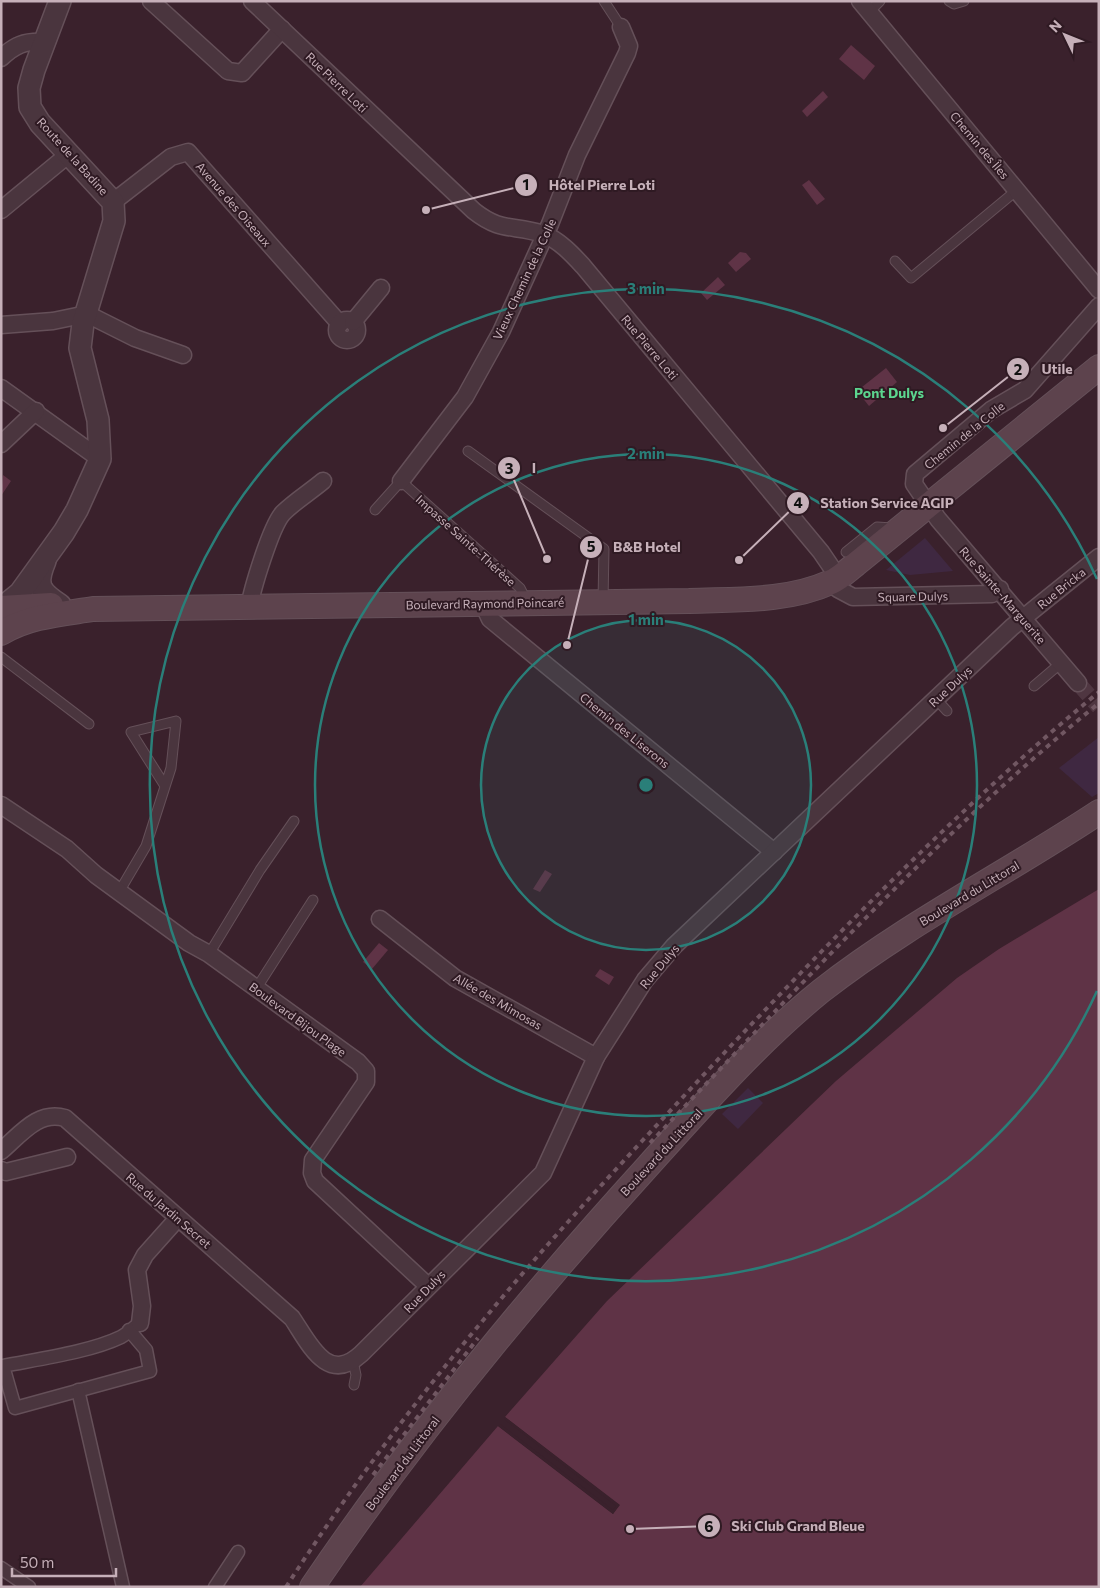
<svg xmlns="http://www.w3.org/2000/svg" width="1100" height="1588" viewBox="0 0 1100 1588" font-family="Commissioner,sans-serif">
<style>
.green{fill:#3f2841}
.water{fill:#5f3346}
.pier{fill:#3a212c}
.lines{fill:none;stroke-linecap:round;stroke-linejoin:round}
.minor-tunnel{stroke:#4f3641;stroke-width:16;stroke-dasharray:16 8;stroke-linecap:butt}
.service-casing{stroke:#655059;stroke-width:11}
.pedestrian-casing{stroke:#655059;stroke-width:15}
.minor-casing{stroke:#655059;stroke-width:19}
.tertiary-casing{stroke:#655059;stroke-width:24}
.secondary-casing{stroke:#655059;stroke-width:26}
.service{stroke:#4a353e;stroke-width:9}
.pedestrian{stroke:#4a353e;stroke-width:12}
.minor{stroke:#4a353e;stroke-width:16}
.tertiary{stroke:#4a353e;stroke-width:21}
.secondary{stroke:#5d434d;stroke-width:24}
.rail{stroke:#715762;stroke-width:4;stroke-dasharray:5 5;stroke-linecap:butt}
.ring{fill:none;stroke:#2a7f79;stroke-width:2.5}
.labels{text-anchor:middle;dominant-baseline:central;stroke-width:4;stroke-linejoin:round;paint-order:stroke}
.street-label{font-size:12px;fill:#c6b0b9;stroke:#2f1a23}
.neighbourhood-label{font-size:14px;font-weight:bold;fill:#5cd58f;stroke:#2f1a23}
.centre{fill:#2a7f79;stroke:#2f1a23;stroke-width:2.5}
.ring-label{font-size:15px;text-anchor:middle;font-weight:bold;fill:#2a7f79;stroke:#2f1a23;stroke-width:4;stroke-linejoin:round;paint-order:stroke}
.leader{fill:none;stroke:#c6b0b9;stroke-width:2}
.callout-dot{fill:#c6b0b9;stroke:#2f1a23;stroke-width:2}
.mark-label{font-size:15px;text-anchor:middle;font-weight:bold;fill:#111}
.callout-label{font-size:14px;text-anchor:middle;font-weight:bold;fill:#c6b0b9;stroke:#2f1a23;stroke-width:4;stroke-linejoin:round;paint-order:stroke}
</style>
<rect width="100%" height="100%" fill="#3a212c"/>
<g class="green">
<polygon points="925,538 953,571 910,575 886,570"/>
<polygon points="1099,737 1099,793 1092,797 1059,768"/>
<polygon points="748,1088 763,1103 738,1129 722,1114"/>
</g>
<g class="water">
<polygon points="851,45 875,66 864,80 839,59"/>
<polygon points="823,91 828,97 807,117 802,111"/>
<polygon points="809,180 825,199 817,205 802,185"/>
<polygon points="740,252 746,253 751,259 736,272 728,263"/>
<polygon points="718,277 725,285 707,300 701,293"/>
<polygon points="886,368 897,382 869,406 857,391"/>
<polygon points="3,475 11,481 1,496"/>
<polygon points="545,870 552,874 540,892 533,889"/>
<polygon points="1099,889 1099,1587 360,1587 498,1426 613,1514 619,1505 505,1417 607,1301 836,1081 957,978 999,949"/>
<polygon points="379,943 388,950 372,969 363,962"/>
<polygon points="600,969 614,977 609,985 595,976"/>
</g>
<polygon class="pier" points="505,1417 620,1505 613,1514 498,1426 500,1424 613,1510 616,1506 504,1419"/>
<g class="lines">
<polyline class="minor-tunnel" points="1078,683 1099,707"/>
<defs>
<g id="service">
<polyline points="604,1 621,27"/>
<polyline points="949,1 954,4 964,1"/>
<polyline points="869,12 880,1"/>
<polyline points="895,261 911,278 1017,190"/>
<polyline points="468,451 604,549 603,601"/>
<polyline points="375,510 401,481 520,588 527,602"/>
<polyline points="846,552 877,527 892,528"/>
<polyline points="1,657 89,724"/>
<polyline points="1034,686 1061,663"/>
<polyline points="936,699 947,711"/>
<polyline points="119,892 146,846 171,768 176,721 131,732 165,786"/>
<polyline points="209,954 260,870 294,821"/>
<polyline points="256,989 313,900"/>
<polyline points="353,1361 356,1375 354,1385"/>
</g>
<g id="pedestrian">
<path d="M129,1330l17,20 4,21 -135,37 -12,-42c35,-7 87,-14 118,-29 7,-4 13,-10 19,-14"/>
<polyline points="78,1390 123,1587"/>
<polyline points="1,1568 29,1587"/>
<polyline points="215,1587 238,1552"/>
</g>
<g id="minor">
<polyline points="151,1 228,71 242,73 282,29"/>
<path d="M252,1l222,210c28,22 39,13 69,23 16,6 29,20 40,32l238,286 17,25"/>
<polyline points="860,1 1099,290"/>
<path d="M1,58c14,-13 23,-17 43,-16"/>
<polyline points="113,202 171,157 188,152 340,324"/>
<polyline points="1,210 69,154"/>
<circle cx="347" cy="330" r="10"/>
<polyline points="353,322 381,288"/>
<polyline points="1,325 53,321 87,314 135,338 183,355"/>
<polyline points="1,388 100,459"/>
<polyline points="1,444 36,411"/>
<polyline points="401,481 465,397 501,332 550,224 577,155 627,53 629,46 621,27"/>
<polyline points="832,581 838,589 853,597 992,594 1000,589"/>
<polyline points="483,604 490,619 774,852"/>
<path d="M249,608c3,-19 22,-82 34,-95 12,-12 27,-21 40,-32"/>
<polyline points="1078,683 938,519 914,484 915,474 991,410 1025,390 1099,306"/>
<polyline points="1,805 67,849 96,875 189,943 209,954 358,1062 366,1071 366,1082 313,1160 312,1173 315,1181 428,1286"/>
<polyline points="380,919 455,978 596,1057"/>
<path d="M1,1151c19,-16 37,-41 64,-33l227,200c17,25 35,67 69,36l182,-181 53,-116 49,-77 29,-34 338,-319 87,-70"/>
<polyline points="1,1170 6,1172 67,1157"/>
<polyline points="140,1323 142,1306 137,1270 145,1255 178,1218"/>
</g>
<g id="tertiary">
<path d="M45,561c-10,24 -6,30 15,44"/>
<polyline points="4,606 20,593 64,532 77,510 100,459 98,420 80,348 83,323 114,221 113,202 40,123 30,107 29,88 34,70 60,1"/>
</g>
<g id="secondary">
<polyline points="1,608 51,605"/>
<path d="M1,633c28,-17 60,-19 92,-24l596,-8c46,-2 98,1 142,-19 9,-4 17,-12 25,-18l243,-197"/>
<path d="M312,1587c101,-149 215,-288 336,-421 54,-60 110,-124 173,-175 87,-68 186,-118 278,-179"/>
</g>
</defs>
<use href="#service" class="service-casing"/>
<use href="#pedestrian" class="pedestrian-casing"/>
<use href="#minor" class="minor-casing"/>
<use href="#tertiary" class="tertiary-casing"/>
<use href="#secondary" class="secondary-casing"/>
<use href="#service" class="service"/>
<use href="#pedestrian" class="pedestrian"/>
<use href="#minor" class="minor"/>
<use href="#tertiary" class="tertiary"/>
<use href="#secondary" class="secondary"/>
<g class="rail">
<path d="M650,1143c144,-151 287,-308 449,-440"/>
<polyline points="373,1475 478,1338"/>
<path d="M286,1587c61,-94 127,-184 199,-269 71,-86 148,-167 224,-249 124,-131 250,-262 390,-377"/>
</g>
</g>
<circle cx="646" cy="785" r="165" fill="#2a7f79" fill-opacity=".12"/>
<g class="ring">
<circle cx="646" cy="785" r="165"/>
<circle cx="646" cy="785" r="331"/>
<path d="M1097 991A496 496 0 1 1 1097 579"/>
</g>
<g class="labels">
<g class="street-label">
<text transform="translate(337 82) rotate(44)">Rue Pierre Loti</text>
<text transform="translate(980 145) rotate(50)">Chemin des Îles</text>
<text transform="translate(73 156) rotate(48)">Route de la Badine</text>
<text transform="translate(234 204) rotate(49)">Avenue des Oiseaux</text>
<text transform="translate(524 279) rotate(-65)">Vieux Chemin de la Colle</text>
<text transform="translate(650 347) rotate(50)">Rue Pierre Loti</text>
<text transform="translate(964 435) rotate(-39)">Chemin de la Colle</text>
<text transform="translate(466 540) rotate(42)">Impasse Sainte-Thérèse</text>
<text transform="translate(1061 588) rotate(-39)">Rue Bricka</text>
<text transform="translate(1003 595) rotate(49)">Rue Sainte-Marguerite</text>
<text transform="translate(913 596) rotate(-1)">Square Dulys</text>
<text transform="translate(485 603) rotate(-1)">Boulevard Raymond Poincaré</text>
<text transform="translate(950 686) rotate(-43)">Rue Dulys</text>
<text transform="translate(625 730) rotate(39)">Chemin des Liserons</text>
<text transform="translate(969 893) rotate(-31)">Boulevard du Littoral</text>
<text transform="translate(659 966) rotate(-50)">Rue Dulys</text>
<text transform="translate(498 1001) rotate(30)">Allée des Mimosas</text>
<text transform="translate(298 1019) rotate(36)">Boulevard Bijou Plage</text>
<text transform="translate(661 1152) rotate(-47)">Boulevard du Littoral</text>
<text transform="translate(169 1210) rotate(41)">Rue du Jardin Secret</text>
<text transform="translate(424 1291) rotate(-46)">Rue Dulys</text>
<text transform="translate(402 1463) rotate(-53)">Boulevard du Littoral</text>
</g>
<g class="neighbourhood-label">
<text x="889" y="392">Pont Dulys</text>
</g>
</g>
<circle cx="646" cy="785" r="8" class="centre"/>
<g class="ring-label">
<text x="646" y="294">3 min</text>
<text x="646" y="459">2 min</text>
<text x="646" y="625">1 min</text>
</g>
<path class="leader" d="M426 210L526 185M943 428L1018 369M547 559L509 468M739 560L798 503M567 645L591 547M630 1529L709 1526"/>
<g class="callout-dot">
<circle cx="426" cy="210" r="5"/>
<circle cx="943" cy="428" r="5"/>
<circle cx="547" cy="559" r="5"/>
<circle cx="739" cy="560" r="5"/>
<circle cx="567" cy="645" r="5"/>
<circle cx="630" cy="1529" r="5"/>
<circle cx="526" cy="185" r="12"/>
<circle cx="1018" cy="369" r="12"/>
<circle cx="509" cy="468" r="12"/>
<circle cx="798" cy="503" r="12"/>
<circle cx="591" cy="547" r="12"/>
<circle cx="709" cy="1526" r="12"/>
</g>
<g class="mark-label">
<text x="526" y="190">1</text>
<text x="1018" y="375">2</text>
<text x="509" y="474">3</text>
<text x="798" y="508">4</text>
<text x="591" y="552">5</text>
<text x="709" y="1532">6</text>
</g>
<g class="callout-label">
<text x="602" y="190">Hôtel Pierre Loti</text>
<text x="1057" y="374">Utile</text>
<text x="534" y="473">I</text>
<text x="887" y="508">Station Service AGIP</text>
<text x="647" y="552">B&amp;B Hotel</text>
<text x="798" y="1531">Ski Club Grand Bleue</text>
</g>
<rect width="1100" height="1588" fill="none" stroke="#c6b0b9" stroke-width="5"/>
<g transform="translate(1065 35) rotate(313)" stroke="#2f1a23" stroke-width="4" paint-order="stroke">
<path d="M0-4L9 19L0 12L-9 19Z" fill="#c6b0b9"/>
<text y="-8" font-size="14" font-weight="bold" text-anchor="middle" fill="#c6b0b9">N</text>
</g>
<path d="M12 1568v8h104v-8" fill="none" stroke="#c6b0b9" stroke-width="2.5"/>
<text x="20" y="1568" font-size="15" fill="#c6b0b9" stroke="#2f1a23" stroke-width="4" paint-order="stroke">50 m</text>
</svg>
